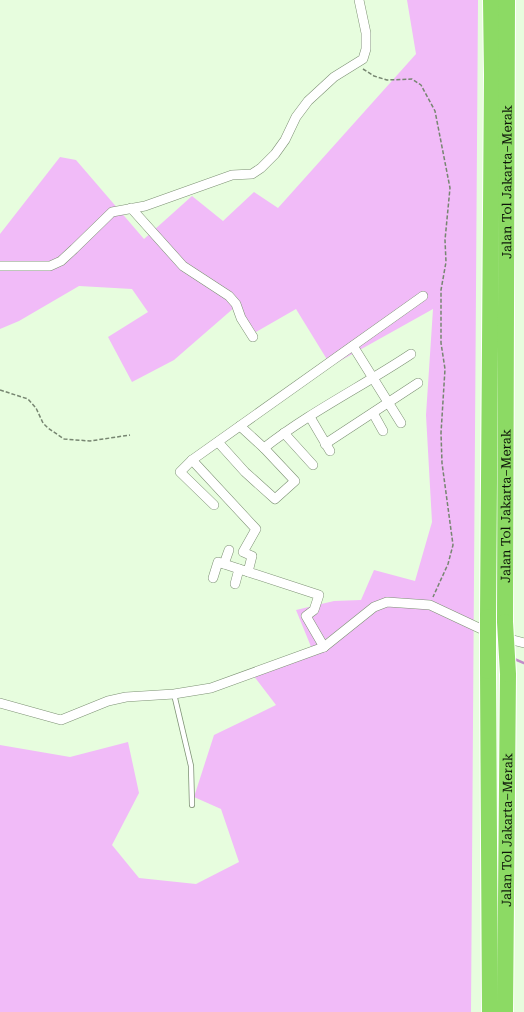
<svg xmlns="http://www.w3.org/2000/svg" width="524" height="1012" viewBox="0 0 524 1012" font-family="'Roboto Serif',serif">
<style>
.green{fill:#f1bbf8}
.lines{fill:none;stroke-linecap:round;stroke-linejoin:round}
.stream{stroke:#c28cc9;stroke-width:2.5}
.lane-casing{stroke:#7d9174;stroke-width:6}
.street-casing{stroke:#7d9174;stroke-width:10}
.highway-casing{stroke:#fff;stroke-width:18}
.path{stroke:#778671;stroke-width:1.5;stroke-dasharray:4 2;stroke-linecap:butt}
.lane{stroke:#fff;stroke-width:4.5}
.street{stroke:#fff;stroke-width:9}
.highway{stroke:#8cda64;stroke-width:16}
.highway-bridge-casing{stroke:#fff;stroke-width:18;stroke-linecap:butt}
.highway-bridge{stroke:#8cda64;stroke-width:16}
.labels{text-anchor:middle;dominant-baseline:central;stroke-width:3;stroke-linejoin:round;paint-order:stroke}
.street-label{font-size:13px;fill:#0c1308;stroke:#fff}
</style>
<rect width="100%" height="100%" fill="#e7fdde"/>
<polygon class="green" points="407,0 478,0 471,1012 0,1012 0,745 70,757 128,742 139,793 112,845 139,878 196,884 239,862 221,809 194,797 214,735 276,705 253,675 314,654 296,610 334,601 361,600 374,570 415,581 432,522 426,415 433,309 331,366 296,309 256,332 235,307 174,360 132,382 108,337 148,312 132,289 79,286 19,321 0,329 0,234 60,157 76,160 144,239 192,196 223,221 254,192 278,208 416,54"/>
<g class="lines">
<polyline class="stream" points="512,658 524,663"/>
<defs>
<polyline id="lane" points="174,694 191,766 192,805"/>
<g id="street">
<polyline points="131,208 183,266 229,296 236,304 241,318 253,337"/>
<polyline points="0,266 50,266 61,261 74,249 112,212 145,206 232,175 252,174 261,168 275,154 285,140 296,117 308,101 334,77 363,59 366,49 366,33 359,0"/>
<polyline points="353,346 401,423"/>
<polyline points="373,413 383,431"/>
<polyline points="310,417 330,451"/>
<polyline points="284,433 313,465"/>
<polyline points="218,442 245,472 275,499 295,481 264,448 240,426"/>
<polyline points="325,444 418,383"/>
<path d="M264,448c46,-36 99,-62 147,-94"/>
<polyline points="192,460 423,296"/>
<polyline points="214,505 180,472 192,460 256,529 243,552 252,556 248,572"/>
<polyline points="224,564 229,550"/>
<polyline points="213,578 218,562 319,595 314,610 306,616 324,647"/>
<polyline points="235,584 239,569"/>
<polyline points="0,703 61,720 108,701 126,697 174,694 211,688 324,647 374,607 387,602 430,605 494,635 524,643"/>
</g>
<g id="highway">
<polyline points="488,617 492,75 491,0"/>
<path id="s1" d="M505,622l2,-622"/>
<polyline points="488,671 490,1012"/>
<path id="s2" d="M505,1012l3,-338"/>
</g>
</defs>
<use href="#lane" class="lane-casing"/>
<use href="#street" class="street-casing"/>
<use href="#highway" class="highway-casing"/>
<g class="path">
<polyline points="363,69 374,76 387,80 412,79 421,85 435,111 450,188 445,240 446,262 441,290 441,343 445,369 441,433 442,463 453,545 448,564 433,597"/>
<polyline points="0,390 28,399 36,408 43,423 48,428 64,439 90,441 130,435"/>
</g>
<use href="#lane" class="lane"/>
<use href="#street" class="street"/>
<use href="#highway" class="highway"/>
<defs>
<g id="highway-bridge">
<polyline points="505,622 508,674"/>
<polyline points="488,671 488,617"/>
</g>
</defs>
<use href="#highway-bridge" class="highway-bridge-casing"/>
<use href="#highway-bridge" class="highway-bridge"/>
</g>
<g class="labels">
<g class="street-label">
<text stroke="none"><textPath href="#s1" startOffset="440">Jalan Tol Jakarta–Merak</textPath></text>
<text stroke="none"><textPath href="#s1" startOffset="116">Jalan Tol Jakarta–Merak</textPath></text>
<text stroke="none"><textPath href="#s2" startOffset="182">Jalan Tol Jakarta–Merak</textPath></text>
</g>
</g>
</svg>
